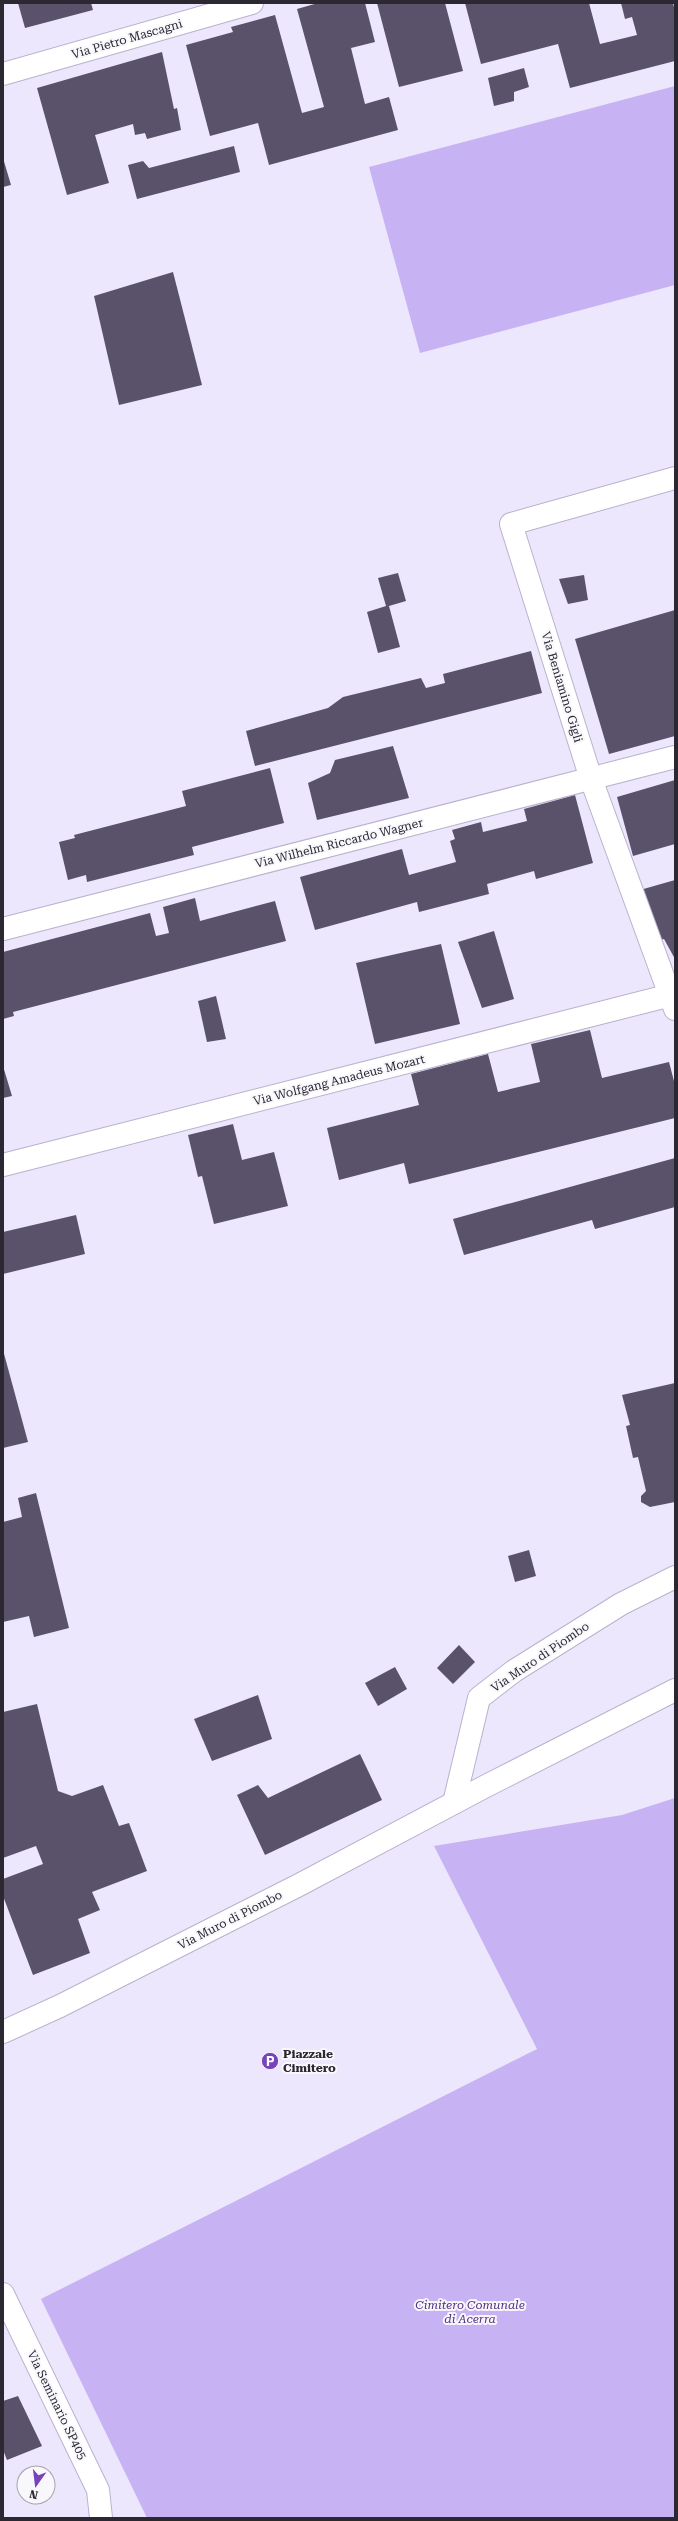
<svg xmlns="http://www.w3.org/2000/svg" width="678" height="2521" viewBox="0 0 678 2521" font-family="'Roboto Serif',serif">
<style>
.green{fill:#c7b2f3}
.building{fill:#5a526a}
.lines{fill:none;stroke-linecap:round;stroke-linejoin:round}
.street-casing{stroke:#bab2cd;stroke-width:24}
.secondary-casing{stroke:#bab2cd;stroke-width:24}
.street{stroke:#fff;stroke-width:22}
.secondary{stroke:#fff;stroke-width:22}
.labels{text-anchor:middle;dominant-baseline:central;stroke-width:4;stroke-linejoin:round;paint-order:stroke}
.street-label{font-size:12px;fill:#2b2832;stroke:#f8f7fc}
.poi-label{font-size:12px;font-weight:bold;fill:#2b2832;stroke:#f8f7fc;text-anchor:start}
.park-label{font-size:12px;font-style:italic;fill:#523083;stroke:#f8f7fc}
</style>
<rect width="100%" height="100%" fill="#ede7fd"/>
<g class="green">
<polygon points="675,86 675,285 420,353 369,167"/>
<polygon points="675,1798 675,2518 147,2518 41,2299 537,2049 434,1846 622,1815"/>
</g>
<g class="building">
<polygon points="18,3 91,3 93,10 25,28"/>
<polygon points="318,3 365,3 375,42 351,48 365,104 389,97 398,130 269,165 258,123 210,136 186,45 233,32 231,27 275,15 302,113 324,107 297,9"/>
<polygon points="377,3 445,3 463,71 399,87"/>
<polygon points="465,3 589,3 600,44 637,35 632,17 625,19 621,3 673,3 675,11 675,61 570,88 558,44 481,64"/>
<polygon points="162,52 174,109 177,108 181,130 147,139 145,133 135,135 133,124 95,135 109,183 67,195 37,88"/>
<polygon points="524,68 529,87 514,92 514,101 494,106 488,78"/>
<polygon points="234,146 240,172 137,199 128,165 143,161 149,168"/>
<polygon points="3,158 11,185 3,187"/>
<polygon points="173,272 202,385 119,405 94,296"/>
<polygon points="398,573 406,601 389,606 400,647 378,653 367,612 386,606 378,578"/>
<polygon points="584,575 588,600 568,604 559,579"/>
<polygon points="675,610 675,736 609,754 575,639"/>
<polygon points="531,651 542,693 255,766 246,731 328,708 343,697 421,678 426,688 445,683 443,674"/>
<polygon points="393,746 409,798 317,820 308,783 330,773 335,760"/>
<polygon points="270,768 284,823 192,847 194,855 87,882 86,875 68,880 59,842 75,838 74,835 186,806 182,791"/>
<polygon points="675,780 675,844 633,856 617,797"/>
<polygon points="575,795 593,863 536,879 534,871 487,884 489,894 419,912 417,902 315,930 300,877 402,849 409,875 456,862 450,841 455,839 452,830 481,822 483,832 527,821 524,809"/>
<polygon points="675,880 675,959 664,939 656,941 640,890"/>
<polygon points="195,898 200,921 275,901 286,941 13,1012 14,1016 3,1019 3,952 150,913 156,936 169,933 163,907"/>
<polygon points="494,931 514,999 482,1008 458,942"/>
<polygon points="441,944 460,1024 375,1044 356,963"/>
<polygon points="216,996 226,1039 207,1042 198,1001"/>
<polygon points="590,1030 602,1078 669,1062 675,1085 675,1118 409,1184 404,1163 339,1180 327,1128 419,1105 411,1074 488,1054 498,1092 540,1082 531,1044"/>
<polygon points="3,1066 12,1096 3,1098"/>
<polygon points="233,1124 242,1160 274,1152 288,1206 214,1224 202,1176 198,1177 188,1135"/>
<polygon points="675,1158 675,1207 595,1229 592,1220 464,1255 453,1219"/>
<polygon points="76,1215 85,1254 3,1274 3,1232"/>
<polygon points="3,1350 28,1442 3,1448"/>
<polygon points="675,1383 675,1502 650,1507 641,1502 641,1496 646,1491 638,1457 633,1458 626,1426 630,1425 622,1395"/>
<polygon points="36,1493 69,1628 34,1637 29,1616 3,1622 3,1522 22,1517 18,1498"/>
<polygon points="529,1550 536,1576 515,1582 508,1556"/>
<polygon points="459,1645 475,1662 453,1684 437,1668"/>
<polygon points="395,1667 407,1689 378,1706 365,1683"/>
<polygon points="258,1695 272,1739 212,1761 194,1719"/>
<polygon points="37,1704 58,1791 72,1796 103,1785 119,1826 129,1823 147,1871 92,1892 100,1910 78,1919 90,1953 33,1975 3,1896 3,1879 43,1864 36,1846 3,1858 3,1712"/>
<polygon points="360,1754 382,1800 265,1855 237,1795 258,1785 268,1798"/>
<polygon points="18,2396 42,2446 7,2460 3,2450 3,2401"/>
</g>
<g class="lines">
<defs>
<g id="street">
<polyline points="3,74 252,3"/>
<polyline points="675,478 511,524 591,779 675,1009"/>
<polyline points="3,929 675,757"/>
<polyline points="3,1165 675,994"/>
<polyline points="454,1803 479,1698 514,1671 621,1604 675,1577"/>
<polyline points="3,2294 98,2490 101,2518"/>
</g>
<polyline id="secondary" points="3,2032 60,2006 299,1885 486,1786 675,1690"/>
</defs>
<use href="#street" class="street-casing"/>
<use href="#secondary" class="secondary-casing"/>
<use href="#street" class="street"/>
<use href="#secondary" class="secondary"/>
</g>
<defs>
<symbol id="parking-disc" viewBox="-11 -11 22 22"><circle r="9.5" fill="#7643bb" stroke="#f8f7fc"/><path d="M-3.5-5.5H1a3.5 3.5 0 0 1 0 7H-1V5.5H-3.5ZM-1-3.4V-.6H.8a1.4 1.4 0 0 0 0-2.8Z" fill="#fff"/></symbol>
</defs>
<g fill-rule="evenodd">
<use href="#parking-disc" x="260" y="2051" width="20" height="20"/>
</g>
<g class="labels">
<g class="street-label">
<text transform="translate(127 39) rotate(-16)">Via Pietro Mascagni</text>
<text transform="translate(562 687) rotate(73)">Via Beniamino Gigli</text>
<text transform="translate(339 843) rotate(-14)">Via Wilhelm Riccardo Wagner</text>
<text transform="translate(339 1080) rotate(-14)">Via Wolfgang Amadeus Mozart</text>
<text transform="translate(540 1657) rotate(-34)">Via Muro di Piombo</text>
<text transform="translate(230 1920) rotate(-27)">Via Muro di Piombo</text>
<text transform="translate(57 2405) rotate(64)">Via Seminario SP405</text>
</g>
<g class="poi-label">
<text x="283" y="2054">Piazzale<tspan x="283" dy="14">Cimitero</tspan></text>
</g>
<g class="park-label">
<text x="470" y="2305">Cimitero Comunale<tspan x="470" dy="14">di Acerra</tspan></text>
</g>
</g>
<rect width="678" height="2521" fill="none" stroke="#2b2832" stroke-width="8"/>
<g transform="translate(36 2485) rotate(194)"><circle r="19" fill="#f8f7fc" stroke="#a6a4ab"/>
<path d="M0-3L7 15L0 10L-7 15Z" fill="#7643bb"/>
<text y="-6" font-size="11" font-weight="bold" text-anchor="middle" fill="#2b2832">N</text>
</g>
</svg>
